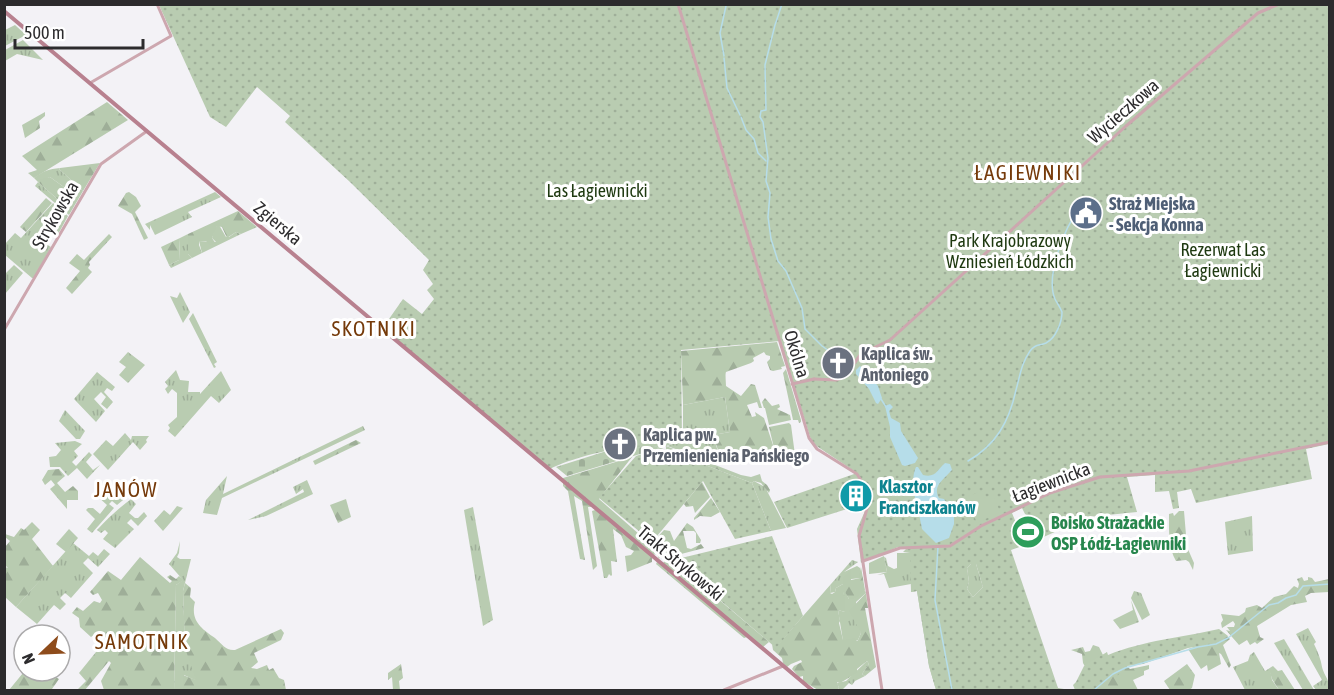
<svg xmlns="http://www.w3.org/2000/svg" width="1334" height="695" viewBox="0 0 1334 695" font-family="'Asap Condensed',sans-serif">
<style>
.grass{fill:url(#grass-tufts);fill-rule:evenodd}
.forest{fill:url(#forest-firs)}
.cemetery{fill:url(#cemetery-stones)}
.park{fill:url(#park-dots);fill-rule:evenodd}
.pitch{fill:#b9ccb1}
.water{fill:#b6dde9}
.lines{fill:none;stroke-linecap:round;stroke-linejoin:round}
.stream{stroke:#b6dde9;stroke-width:1.5}
.tertiary{stroke:#cda7af;stroke-width:3}
.secondary{stroke:#b8818f;stroke-width:4}
.labels{text-anchor:middle;dominant-baseline:central;stroke-width:6;stroke-linejoin:round;paint-order:stroke}
.street-label{font-size:18px;fill:#2c2b2d;stroke:#fff}
.park-label{font-size:18px;fill:#1e3910;stroke:#fff}
.service-label{font-size:18px;font-weight:bold;fill:#4e5e75;stroke:#fff;text-anchor:start}
.worship-label{font-size:18px;font-weight:bold;fill:#5b616d;stroke:#fff;text-anchor:start}
.culture-label{font-size:18px;font-weight:bold;fill:#0d838f;stroke:#fff;text-anchor:start}
.leisure-label{font-size:18px;font-weight:bold;fill:#27864d;stroke:#fff;text-anchor:start}
.quarter-label{font-size:21px;letter-spacing:1.5px;fill:#753a0a;stroke:#fff}
</style>
<defs>
<pattern id="grass-tufts" width="24" height="20" patternUnits="userSpaceOnUse" patternTransform="scale(1.5)"><rect width="24" height="20" fill="#b9ccb1"/><path d="M3 7l-1-3M5 7V3M7 7l1-3M15 17l-1-3M17 17v-4M19 17l1-3" fill="none" stroke="#9faf99"/></pattern>
<pattern id="forest-firs" width="22" height="20" patternUnits="userSpaceOnUse" patternTransform="scale(1.5)"><rect width="22" height="20" fill="#b8cbb0"/><path d="M5 1l3.5 6h-7zM16 11l3.5 6h-7z" fill="#9eae98"/></pattern>
<pattern id="cemetery-stones" width="16" height="16" patternUnits="userSpaceOnUse" patternTransform="scale(1.5)"><rect width="16" height="16" fill="#b9ccb1"/><path d="M2 7V4a2 2 0 0 1 4 0v3zM10 15v-3a2 2 0 0 1 4 0v3z" fill="#9faf99"/></pattern>
<pattern id="park-dots" width="8" height="8" patternUnits="userSpaceOnUse" patternTransform="scale(1.5)"><rect width="8" height="8" fill="#b9ccb1"/><path d="M2 2h.1M6 6h.1" fill="none" stroke="#9faf99" stroke-width="1.8" stroke-linecap="round"/></pattern>
</defs>
<rect width="100%" height="100%" fill="#f3f2f6"/>
<g class="grass">
<polygon points="15,25 26,35 5,46 5,30"/>
<polygon points="23,40 43,60 17,54 5,61 5,50"/>
<path d="M60,168l-1,1 24,22 -14,24 -34,-29 3,-4 -4,-4c9,-7 15,-9 26,-10zM50,177l22,16 -9,11 -25,-22z"/>
<polygon points="215,192 221,197 188,212 192,217 155,235 150,225 150,230 145,224"/>
<polygon points="53,203 68,216 57,236 44,230 37,239 44,245 46,244 51,247 34,278 32,278 5,255 5,244 15,233 21,238"/>
<polygon points="219,225 226,237 229,237 236,232 241,234 202,253 199,241 216,242 212,238 215,227"/>
<polygon points="188,234 188,254 192,258 171,268 169,265 179,260 180,238"/>
<polygon points="14,265 23,273 5,294 5,274"/>
<polygon points="180,292 190,312 183,323 170,296 177,298"/>
<polygon points="193,313 217,362 214,364 216,367 214,368 189,319"/>
<polygon points="128,352 145,365 128,383 119,375 126,367 119,362"/>
<polygon points="176,370 180,380 189,381 188,392 200,392 200,394 221,371 231,390 219,403 211,396 175,437 168,431 170,428 168,425 177,417 177,393 172,389 168,394 165,389 168,386 165,382"/>
<polygon points="97,372 115,387 112,391 107,388 104,392 113,402 107,409 101,404 106,397 101,392 94,399 105,411 96,422 74,399"/>
<polygon points="725,397 730,432 713,435 722,465 667,446 683,440 683,405"/>
<polygon points="65,410 85,431 80,439 76,439 59,421"/>
<polygon points="363,426 365,430 222,498 217,515 203,513 206,500 227,476 223,494"/>
<polygon points="125,433 131,440 132,436 149,436 146,440 147,442 140,450 133,442 108,470 93,454 106,440 113,446"/>
<polygon points="75,441 82,444 74,451 78,456 72,462 76,466 89,452 92,455 86,462 93,470 100,465 87,479 77,468 68,476 60,467 50,467 49,457 56,456 61,450 55,443"/>
<polygon points="307,480 313,494 266,516 248,520 304,492 303,489 296,494 293,487"/>
<polygon points="754,481 765,487 786,528 771,531 752,483"/>
<polygon points="119,485 128,496 117,505 112,501 109,504 114,508 92,533 87,529 95,519 86,510 88,508 93,508 100,514 107,505 97,496 103,489 109,494"/>
<path d="M131,499l5,5 -7,9 6,5h3l6,-6 3,4 -9,10 -7,-7 -4,4 7,6 -19,19 -12,-9 5,-6 -3,-3 -4,3 -4,-3c12,-13 22,-22 34,-31z"/>
<polygon points="177,506 183,508 163,531 154,521 164,510 170,515"/>
<polygon points="473,507 493,620 483,626 464,510"/>
<polygon points="1252,516 1253,551 1228,555 1225,522"/>
<polygon points="180,541 179,553 177,557 180,559 191,559 183,591 185,642 197,681 184,675 183,690 174,690 176,585 183,580 169,564 177,553"/>
<polygon points="73,543 89,556 93,552 98,556 104,549 110,554 98,567 88,558 83,563 93,573 71,598 65,593 60,598 66,604 60,610 54,605 37,624 16,607"/>
<polygon points="897,553 912,553 936,690 929,666 917,591 911,592 911,584 889,588 884,574 877,575 887,572 884,557 886,558 888,566 894,569 897,568"/>
<polygon points="852,560 858,562 844,572 857,566 860,568 860,578 844,580 843,584 836,588 835,592 830,593 831,584"/>
<polygon points="971,564 976,564 983,587 973,597 967,589 969,582 967,568"/>
<polygon points="865,590 866,593 856,602 861,633 858,640 843,641 838,610 845,612 843,592 845,591 849,599"/>
<polygon points="1134,591 1141,593 1150,615 1142,620 1131,598"/>
<polygon points="1131,600 1139,622 1120,629 1113,620 1133,610"/>
<path d="M1308,628l8,14 -2,2c4,8 7,16 8,23 3,11 7,10 7,23h-13l-3,-4 9,-6 -26,-46z"/>
<polygon points="1284,639 1314,690 1303,690 1274,643"/>
<polygon points="1254,652 1265,671 1273,666 1270,669 1272,680 1279,690 1245,690 1233,667 1248,661 1250,655"/>
<polygon points="867,661 869,664 862,674 865,676 855,681 852,685 849,683 842,690 837,690 839,688 837,683 846,681"/>
</g>
<g class="forest">
<polygon points="107,102 128,120 34,178 28,173 37,170 22,156"/>
<polygon points="45,112 45,116 39,121 40,128 25,138 22,125"/>
<polygon points="100,163 83,191 59,169 60,168"/>
<polygon points="50,177 72,193 63,204 38,182 41,179"/>
<polygon points="129,192 136,197 141,206 135,212 148,238 144,240 132,214 118,206 126,193"/>
<polygon points="46,198 52,203 26,232 20,227"/>
<polygon points="238,211 257,227 241,234 236,232 227,238 222,227 217,226 212,238 216,244 210,245 206,241 199,241 199,245 202,253 192,258 188,254 188,234"/>
<polygon points="109,234 112,237 89,262 90,265 88,268 92,272 72,294 66,288 80,271 69,263 77,254 84,260"/>
<polygon points="180,238 179,260 169,265 161,247"/>
<path d="M777,342l8,24 -4,1 1,2 -9,2 -3,-1 -3,-8 3,-3v-3l-4,-1 -2,-3 -11,6 1,3 -3,2 -25,9c-1,2 0,11 0,14l15,10 10,-12 4,1 7,23h-3l-2,-6 -10,3 5,12 4,-1 -1,-4 9,6 11,33 -18,6 -4,-6 -6,2 1,5 -3,2 -1,-3 -10,3 -2,-3 -12,-1 -7,-21 17,-3 -5,-35 -42,8 -2,-54z"/>
<polygon points="786,369 801,420 801,422 799,423 798,420 793,420 783,373"/>
<polygon points="765,398 772,406 779,404 780,407 777,409 790,415 791,420 769,425 765,408 764,408 762,402"/>
<polygon points="789,423 791,425 795,455 794,458 789,460 779,449 777,450 774,448 769,427"/>
<polygon points="356,440 361,443 315,465 313,461"/>
<polygon points="666,446 741,475 751,477 760,474 762,481 767,485 770,490 769,493 761,483 754,481 752,483 666,450"/>
<polygon points="632,457 599,499 647,541 652,543 664,530 670,531 674,541 687,523 693,527 701,540 700,543 696,543 696,533 694,531 683,531 687,548 691,549 701,544 704,548 666,558 666,552 663,551 659,559 657,554 652,555 652,562 627,572 625,556 631,555 634,551 626,547 621,535 613,529 617,562 611,561 612,575 611,576 609,574 607,578 604,578 592,511 595,510 594,507 588,507 597,566 593,570 582,501 574,496 585,560 580,559 568,491 563,486 563,478"/>
<polygon points="59,469 65,476 57,483 65,492 73,486 78,491 78,500 67,500 67,509 50,489 55,485 51,480 45,485 42,480 48,470"/>
<polygon points="702,482 710,497 695,513 693,506 686,507 684,504"/>
<polygon points="711,498 720,512 711,517 700,516 694,520 694,518"/>
<polygon points="346,499 351,517 338,523 330,505"/>
<path d="M1179,511h5l3,36 7,16 -1,7 -4,-8 -3,-2 -10,1c-8,-13 -7,-32 -7,-47l4,-1 1,3z"/>
<polygon points="32,522 40,530 32,539 53,566 16,607 5,597 5,567 8,568 5,565 5,547 10,541 5,537 5,534 14,537 21,528 24,530"/>
<polygon points="69,529 78,538 66,552 56,544"/>
<polygon points="140,557 170,583 172,581 167,577 170,575 176,579 179,576 184,580 176,585 174,690 104,690 101,681 111,663 109,661 85,690 77,690 86,681 79,673 96,652 109,641 99,631 91,637 80,627 79,618 72,613 77,607 83,611 94,601 100,603 102,600 98,593 93,595 90,592 108,571 121,580"/>
<polygon points="672,560 769,642 763,647 750,636 744,638 656,564 657,562 661,565 665,561"/>
<path d="M861,567l4,23c-5,4 -8,10 -16,9l-4,-7h-2l2,6v14l-7,-2 2,11 -1,2 4,17 12,-2 2,3 1,-1 3,-7 -12,-22 17,-18 2,15h-3l11,59 -11,9 -3,-2 7,-10 -2,-3 -10,8v4l-17,10 -3,-1 2,6 -2,2h-19l-15,-9v-5l-4,1 -7,-8 2,-3 8,-4 -1,-2 -10,4 -4,3 -4,-4 -1,-5 -9,-8 -1,-6 4,3 55,-63 -1,9 2,1 3,-2 1,-4 7,-4v-7l8,-7v10l9,-2 -1,-3z"/>
<polygon points="1302,577 1304,581 1308,580 1308,577 1312,578 1315,582 1329,579 1329,592 1311,593 1305,596 1307,602 1291,605 1257,626 1260,637 1264,639 1257,644 1255,642 1250,645 1247,640 1239,645 1226,630 1230,631 1227,627 1234,627 1235,624 1233,621 1222,628 1221,623 1223,620 1221,614 1239,616 1245,612 1246,608 1257,605 1262,608 1274,597 1286,594 1294,586 1298,588 1299,584 1297,579"/>
<path d="M185,583l6,5 -1,9 5,5c-5,19 7,27 20,36 7,6 11,13 20,12l46,-21 3,4 -3,7 -27,13 4,9 -7,6 6,1 10,-4 2,5 4,-2 6,10 5,2 2,10h-103v-15l13,5 -11,-32 -2,-57z"/>
<polygon points="1227,636 1230,639 1223,645 1231,665 1229,668 1221,654 1219,653 1221,664 1208,671 1207,665 1201,669 1188,649"/>
<polygon points="1093,645 1099,647 1104,657 1121,661 1130,669 1149,665 1149,669 1144,671 1144,675 1133,680 1138,690 1077,690 1088,672 1083,663 1082,654 1071,650 1083,647 1085,652 1090,651"/>
<polygon points="401,664 403,678 399,681 400,690 393,690 392,677 388,680 388,673"/>
<polygon points="1187,664 1195,675 1192,688 1189,690 1170,690 1164,681"/>
<polygon points="1273,666 1278,671 1282,670 1295,690 1279,690 1272,679 1269,669"/>
<polygon points="36,671 46,671 59,679 52,689 53,690 9,690 23,673 30,679"/>
</g>
<polygon class="cemetery" points="615,438 642,442 660,448 567,476 556,467 616,448"/>
<g class="park">
<path d="M159,5h1170v439l-23,5 6,30 -116,24 -5,-14 -14,3 2,16 -6,1 -4,-18 -14,1v-17l-28,2 10,35 -49,5 -51,23 -10,-25 -2,-1 -3,-6 -10,5 13,32 -14,5 47,138 12,2h-134l-7,-24 -12,-75 -6,1 -1,-39 -7,-1 3,-3 -8,-2 -37,16 -4,-34 12,-27 -82,26 -13,-26 83,-29 -45,-30 -32,-102 -99,9 1,90 -21,8 91,35 19,48 -36,8 -32,-58 -51,61 -53,-44 37,-42 24,-8c-21,-8 -91,10 -110,21l-158,-133 1,-2 -9,-8 19,-27 19,15 12,-15 -7,-9 6,-6 -10,-14 6,-10 -79,-78 -65,-60 5,-6 -33,-29 -31,40 -16,-10zM971,564h5l7,23 -10,10 -6,-8 2,-7 -2,-14z"/>
<polygon points="772,536 803,616 776,648 673,560"/>
<path d="M1219,629l9,7 -10,7 -30,5 -45,16 -16,2 -10,10h-4l-16,14h-22l-2,-5 3,-3 8,-16 23,-14 1,3c37,-15 72,-17 111,-26z"/>
</g>
<g class="pitch">
<polygon points="982,491 985,498 993,494 1000,512 977,523 966,497"/>
<polygon points="884,556 887,572 869,574 869,563"/>
</g>
<g class="water">
<polygon points="860,366 878,386 882,398 878,404 876,403 869,389 856,374 856,370"/>
<polygon points="890,404 893,407 889,411 891,418 900,423 901,431 918,458 915,463 905,466 902,465 890,437 890,427 885,406"/>
<path d="M945,463l5,1 2,6c-8,9 -20,16 -13,28l5,1 10,16v9l-5,14 -13,5 -14,-14c-3,-20 -14,-44 -6,-62h2l5,8c13,3 14,-5 22,-12z"/>
</g>
<g class="lines">
<g class="stream">
<polyline points="782,4 775,25 765,65 766,110 761,111 760,117 763,122 768,158 766,181 770,193 768,217 771,239 778,261 786,271 802,308 805,329 822,346 850,366"/>
<polyline points="726,5 726,4"/>
<polyline points="724,56 720,33 726,6"/>
<polyline points="724,58 727,88 740,115"/>
<polyline points="741,117 746,130 754,139 758,153 766,161"/>
<polyline points="881,399 886,407"/>
<path d="M968,461c28,-16 41,-39 48,-71 4,-14 5,-26 14,-39 5,-7 9,-5 16,-8 10,-5 16,-21 16,-31 -2,-5 -5,-9 -7,-13 -10,-23 10,-72 24,-90"/>
<polyline points="938,546 935,600 952,690"/>
<polyline points="1094,690 1113,674 1125,668 1198,647 1216,644 1228,638 1269,605 1278,603 1286,598 1296,595 1303,586 1330,584"/>
</g>
<g class="tertiary">
<polyline points="678,4 809,438 817,449 857,474 869,493 869,502 859,536 882,690"/>
<polyline points="90,83 171,36 157,4"/>
<polyline points="4,330 101,164 147,131"/>
<polyline points="814,379 836,380 844,377 861,354 890,340 1126,126 1258,13 1279,4"/>
<polyline points="792,384 814,379"/>
<polyline points="863,561 900,548 950,546 981,526 1050,493 1100,477 1189,471 1330,442"/>
<polyline points="724,690 783,666"/>
</g>
<polyline class="secondary" points="4,11 812,690"/>
</g>
<defs>
<symbol id="civic-disc" viewBox="-11 -11 22 22"><circle r="9.5" fill="#5c6f8a" stroke="#fff"/><path d="M-.6-6.5H3V-4.5H.6V-3L4-1V1h2V6H-6V1h2V-1L-.6-3ZM-1.2 2.5V6h2.4V2.5Z" fill="#fff"/></symbol>
<symbol id="church-disc" viewBox="-11 -11 22 22"><circle r="9.5" fill="#6b7280" stroke="#fff"/><path d="M-1.2-6h2.4v3.5h3.3v2.4h-3.3V6h-2.4V-.1h-3.3v-2.4h3.3Z" fill="#fff"/></symbol>
<symbol id="building-disc" viewBox="-11 -11 22 22"><circle r="9.5" fill="#0f9aa8" stroke="#fff"/><path d="M-4-6H4V6H1V3H-1V6H-4ZM-2.5-4.3h1.7v1.8h-1.7ZM.8-4.3h1.7v1.8H.8ZM-2.5-1h1.7V.8h-1.7ZM.8-1h1.7V.8H.8Z" fill="#fff"/></symbol>
<symbol id="stadium-disc" viewBox="-11 -11 22 22"><circle r="9.5" fill="#2e9e5b" stroke="#fff"/><path d="M0-5a6.5 5 0 1 0 0 10a6.5 5 0 1 0 0-10ZM-3.5-1.8h7v3.6h-7Z" fill="#fff"/></symbol>
</defs>
<g fill-rule="evenodd">
<use href="#civic-disc" x="1067" y="194" width="38" height="38"/>
<use href="#church-disc" x="819" y="344" width="38" height="38"/>
<use href="#church-disc" x="601" y="425" width="38" height="38"/>
<use href="#building-disc" x="837" y="477" width="38" height="38"/>
<use href="#stadium-disc" x="1009" y="513" width="38" height="38"/>
</g>
<g class="labels">
<g class="street-label">
<text transform="translate(1123 111) rotate(-41)">Wycieczkowa</text>
<text transform="translate(55 215) rotate(-60)">Strykowska</text>
<text transform="translate(278 223) rotate(40)">Zgierska</text>
<text transform="translate(797 354) rotate(73)">Okólna</text>
<text transform="translate(1051 482) rotate(-21)">Łagiewnicka</text>
<text transform="translate(681 563) rotate(40)">Trakt Strykowski</text>
</g>
<g class="park-label">
<text x="597" y="190">Las Łagiewnicki</text>
<text x="1010" y="240">Park Krajobrazowy<tspan x="1010" dy="21">Wzniesień Łódzkich</tspan></text>
<text x="1223" y="249">Rezerwat Las<tspan x="1223" dy="21">Łagiewnicki</tspan></text>
</g>
<g class="service-label">
<text x="1109" y="203">Straż Miejska<tspan x="1109" dy="21">- Sekcja Konna</tspan></text>
</g>
<g class="worship-label">
<text x="861" y="353">Kaplica św.<tspan x="861" dy="21">Antoniego</tspan></text>
<text x="643" y="434">Kaplica pw.<tspan x="643" dy="21">Przemienienia Pańskiego</tspan></text>
</g>
<g class="culture-label">
<text x="879" y="486">Klasztor<tspan x="879" dy="21">Franciszkanów</tspan></text>
</g>
<g class="leisure-label">
<text x="1051" y="522">Boisko Strażackie<tspan x="1051" dy="21">OSP Łódź-Łagiewniki</tspan></text>
</g>
<g class="quarter-label">
<text x="1028" y="172">ŁAGIEWNIKI</text>
<text x="374" y="328">SKOTNIKI</text>
<text x="126" y="489">JANÓW</text>
<text x="142" y="641">SAMOTNIK</text>
</g>
</g>
<rect width="1334" height="695" fill="none" stroke="#2c2b2d" stroke-width="12"/>
<g transform="translate(42 653) rotate(247)"><circle r="28" fill="#ffffff" stroke="#abaaab" stroke-width="1.5"/>
<path d="M0-4.5L10 22L0 15L-10 22Z" fill="#8e4c1b"/>
<text y="-9" font-size="16" font-weight="bold" text-anchor="middle" fill="#2c2b2d">N</text>
</g>
<path d="M15 39v9h128v-9" fill="none" stroke="#2c2b2d" stroke-width="3"/>
<text x="24" y="39" font-size="18" fill="#2c2b2d" stroke="#ffffff" stroke-width="4.5" paint-order="stroke">500 m</text>
</svg>
